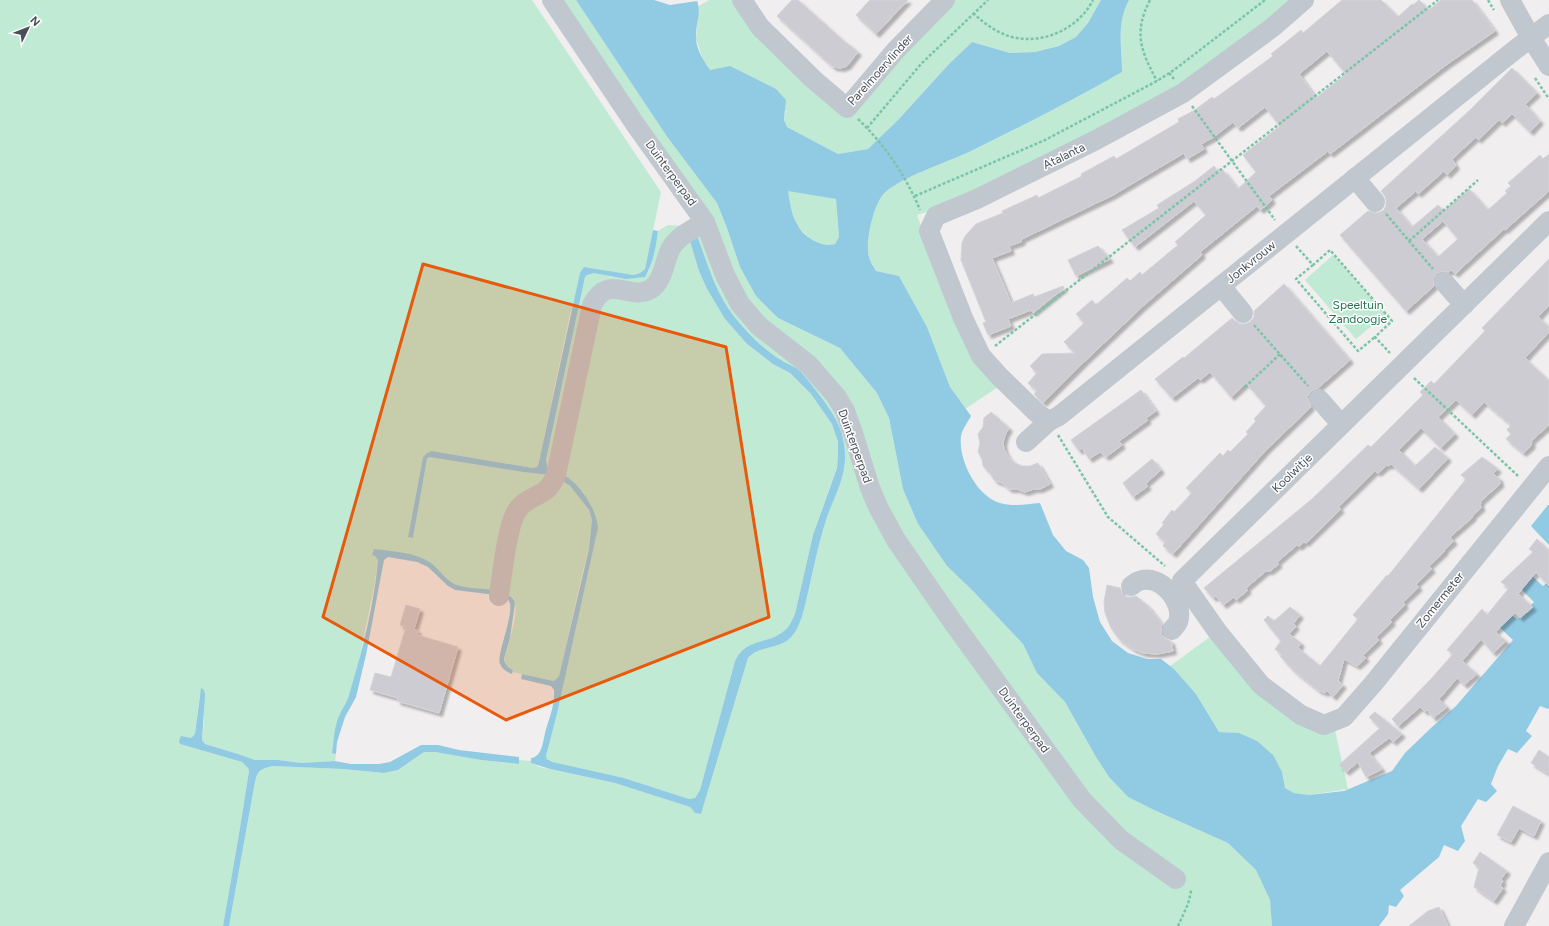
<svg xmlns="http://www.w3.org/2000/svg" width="1549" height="926" viewBox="0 0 1549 926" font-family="Figtree,sans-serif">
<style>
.green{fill:#c0ead4}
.water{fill:#91cae3;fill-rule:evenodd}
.building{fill:#ccccd2;stroke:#d2d3d9;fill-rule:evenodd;filter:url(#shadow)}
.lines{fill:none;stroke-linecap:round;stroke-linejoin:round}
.path{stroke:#7bc5a7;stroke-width:2.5;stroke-dasharray:3 2;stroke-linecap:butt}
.minor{stroke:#c0c7ce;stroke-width:20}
.marked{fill:#e8590c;fill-opacity:0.2;stroke:#e8590c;stroke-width:3;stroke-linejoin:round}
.labels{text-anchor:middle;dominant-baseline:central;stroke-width:3;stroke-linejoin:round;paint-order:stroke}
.street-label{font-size:12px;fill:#484f59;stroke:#fff}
.park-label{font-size:12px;fill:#1f7351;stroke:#fff}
</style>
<defs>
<filter id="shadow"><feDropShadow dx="3.5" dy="3.5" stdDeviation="1" flood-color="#0004"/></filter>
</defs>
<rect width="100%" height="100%" fill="#f0eeee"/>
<g class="green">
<path d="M0,0h532l129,192 -16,77 -5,4 -6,2 -49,-8 -15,47 -32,152 -4,2 -7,-1 -95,-16 -5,2 -4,4 -15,80 5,1 14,-79 2,-2 94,15 26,3 -3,-15 39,-183c8,-9 21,0 31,0 10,-1 21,-3 32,-4l3,-9 7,-33 10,-6 16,1 -34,59 -44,1 -53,186 -25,24 -31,94c-10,-1 -31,-2 -40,-5 -12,-4 -18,-17 -29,-23 -16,-10 -37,-11 -54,-13l4,11 -4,27 -17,83 -10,32 -3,6 -12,45 4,1 -1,7 -34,2 -23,-3h-23l-17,-6 -33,-10 -3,-4 2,-18v-32l-4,3 -5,41 -4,4 -11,1v5l62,18 6,6 1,3 -10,63 -16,92h-223z"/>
<path d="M556,0h20l92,138 49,65 10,25 13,39 16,29 22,22 62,30 37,45 12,25 14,71 15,35 29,42 27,26 49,52 14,29 28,29 31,55 13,20 19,20 26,13 74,33 28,27 14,30 2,26h-1043l25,-139c3,-15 4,-18 19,-21l70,3 41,4 14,-3 26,-18h11l46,8 37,4 1,-4 12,1v2l9,4 75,16 75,24 5,6 6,1 47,-156c11,-13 33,-8 44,-22 5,-5 7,-12 10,-19 9,-33 14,-67 25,-100 7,-19 17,-37 18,-57 1,-26 -9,-44 -24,-63 -7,-9 -13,-18 -21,-26 -5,-5 -13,-7 -19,-11 -18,-11 -35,-28 -48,-45 -19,-25 -26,-54 -37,-82l4,-4 5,2c13,35 24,71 52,97 26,25 58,42 77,73 12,18 19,39 25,60 5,17 8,35 17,50 33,60 75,115 115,170 53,73 102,156 183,201l3,-6 -53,-39 -19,-17 -20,-22c-35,-46 -67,-93 -101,-139 -29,-40 -60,-80 -85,-123 -9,-15 -19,-32 -25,-49 -11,-31 -17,-63 -34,-91 -20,-32 -53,-48 -79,-73 -28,-27 -37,-63 -51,-98l-1,-7 -7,-15 -27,-29 -18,-24z"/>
<polygon points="709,0 736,0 850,103 948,0 1101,0 1088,23 1076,37 1059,46 1035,52 1010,53 972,42 949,64 898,120 868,149 838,154 787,127 784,120 786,111 717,69 710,70 703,59 696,39 699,6"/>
<path d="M1129,0h167l-95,73 -81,53 -190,85 -13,4 39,103 45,67 -36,24 -15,-22 -23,-60 -28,-51 -23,-5c-2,-4 -6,-9 -7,-14 -4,-15 4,-49 13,-61 12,-17 69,-35 89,-45 51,-25 102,-51 151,-79 0,-25 -6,-48 7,-72z"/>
<polygon points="787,190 836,199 839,237 835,244 828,246 810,239 797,226 790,205"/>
<path d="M689,238l10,33 8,18 18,30 22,25 26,20 17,9 21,21 21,30 6,18v13l-1,12 -24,68 -18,79c-3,6 -5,12 -10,16 -15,14 -40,9 -50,31l-35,129 -5,8 -6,1 -65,-21 -72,-15 -5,-4 -1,-3 11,-42 41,-186 -14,-34 -18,-18 -7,-4 39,-172 38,-4z"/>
<polygon points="1333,255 1386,314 1356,339 1305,280"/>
<path d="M558,478c14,8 31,26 34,42 2,15 -5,37 -9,51 -8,35 -16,70 -24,105l-5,5 -41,-9v-2c-4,-2 -8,-4 -8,-9 -1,-4 2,-10 3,-15 3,-10 11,-37 6,-46 -2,-5 -5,-6 -10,-7l10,-66z"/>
<polygon points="1214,634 1251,680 1334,726 1348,789 1309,795 1294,793 1285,788 1282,772 1239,733 1219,732 1196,694 1174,669 1170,666"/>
</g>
<g class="water">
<path d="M576,0h78l16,5 27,-4c5,12 -2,24 -1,37 0,11 8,23 14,32l20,-4 46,23 10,11 -2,20 3,7 51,27 30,-5 30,-29 51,-56 23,-22 38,11 25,-1 24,-6 17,-9 12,-14 13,-23h28c-13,24 -7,47 -7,72 -49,28 -100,54 -151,79 -20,10 -77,28 -89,45 -9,12 -17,46 -13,61 1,5 5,10 7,14l23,5 28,51 23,60 21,29c-3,6 -9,13 -10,20 -3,23 15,60 39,67 13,4 27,1 40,0l13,32 13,16 17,9 6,8 4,29 7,25 12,19 16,12 19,6h14l13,10 22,25 23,38 20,1 18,8 16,14 9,17 3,16 9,5 15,2 35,-4 48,-20 13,-18 27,-26 24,-21 57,-66 -18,-17 12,-11 10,7 17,-17 -13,-13 12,-12 10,9 6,-5v127l-1,1 -8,-3 -14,25 6,5 -15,17 -9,-4 -10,17 -7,18 6,7 -11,11 -8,-3 -17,27 4,15 -7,10 -14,-6 -5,12 -39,33 4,6 -8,11 -7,-2 -1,9 -9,12h-107l-2,-26 -14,-30 -28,-27 -74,-33 -26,-13 -19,-20 -13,-20 -31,-55 -28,-29 -14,-29 -49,-52 -27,-26 -29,-42 -15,-35 -14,-71 -12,-25 -37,-45 -62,-30 -22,-22 -16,-29 -13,-39 -10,-25 -49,-65zM788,191l48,8 3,38 -4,7c-8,2 -11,1 -18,-2 -22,-9 -26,-30 -29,-51z"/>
<path d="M653,230l5,1c-2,15 -5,33 -13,46l-19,2 -32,-6 -7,2 -2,2 -39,183 3,15 -26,-3 -94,-15 -2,2 -14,79 -5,-1 15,-80 4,-4 5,-2 95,16 7,1 4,-2 42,-193 4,-6 50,8 6,-2 5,-4z"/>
<path d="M696,233c11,28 18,57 37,82 13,17 30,34 48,45 6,4 14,6 19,11 8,8 14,17 21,26 15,20 25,36 24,63 -1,20 -11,38 -18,57 -11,33 -16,67 -25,100 -3,7 -5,14 -10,19 -11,14 -33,9 -44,22l-47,156 -6,-1 -5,-6 -75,-24 -65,-14 -19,-6v-5c11,-1 12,-16 14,-25 4,-15 10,-27 9,-43l-3,-4 -30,-7 1,-5 32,7 5,-5 30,-127 3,-29 -3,-10 -6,-8 -13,-16 -12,-8 1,-6c20,10 37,35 39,56l-41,186 -11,42 1,3 5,3 72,16 65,21 6,-1 5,-8 35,-129c11,-24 34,-16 50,-31 5,-4 7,-10 10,-16l18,-79 24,-67 1,-13v-13l-6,-18 -21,-30 -21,-21 -17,-9 -26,-20 -22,-25 -18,-30 -8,-18 -10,-33z"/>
<polygon points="1548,505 1549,505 1549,545 1531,526"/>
<path d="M374,549c18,2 41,3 57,14 9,7 15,18 26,22 9,3 30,4 40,5l-1,5 -41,-5 -7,-4 -20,-19 -11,-5 -29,-5 -4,3 -18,95 -10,42 -11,20 -8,25 -1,12 -4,-1c2,-13 2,-27 8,-39 3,-7 7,-11 9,-19 13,-43 25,-89 29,-135l-3,-4 -3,-1z"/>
<path d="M504,593c6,2 9,4 11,10l-5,35 -6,21 1,4 3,4 5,3 -1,4c-5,-2 -10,-5 -12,-10 -4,-7 13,-47 10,-60 -1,-4 -4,-8 -6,-11z"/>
<path d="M201,688l3,2 1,5 -3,45 3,4 33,10 17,6h23l23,3 34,-2 16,3h28l11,-2 31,-17h17l21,5 60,7v7l-38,-4 -46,-8h-11l-26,18 -14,3 -41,-4 -70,-3c-15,3 -16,6 -19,21l-25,139h-6l16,-92 10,-63 -1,-3 -6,-6 -62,-18 -1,-3 2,-5 10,2 4,-4z"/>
</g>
<g class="building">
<polygon points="792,0 798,0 846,43 847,43 858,52 847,66 841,68 833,67 777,16"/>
<polygon points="870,0 908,0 876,34 856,15"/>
<path d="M1342,0h39l17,17 14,-13 1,1 6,-5 10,10 12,-10h31l23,31 -49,34 -116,89 -2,-3 -59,45 3,4 -5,5 -7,5 -3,-4 -57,46 2,3 -59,51 -59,56 -41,41 -9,-9 3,-3 -9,-8 9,-10 -7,-7 12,-12 33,-1 -11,-11 20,-19 -8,-9 16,-14 4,5 31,-27 3,3 10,-9 2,3 36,-30 -3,-3 31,-27 -12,-14 -59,46 -13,-17 37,-22 -2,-3 38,-24 19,-15 5,7 4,-3 15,19 18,-17 -13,-17 37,-29 -15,-19 -27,21 -5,-6 -21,16 -11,6 3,5 -17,10 -3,-6 -71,42 -91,44 -1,3 -12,4 2,5 -19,7 19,45 22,-9 1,3 29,-11 1,2 -31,25 -2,-3 -23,9 3,7 -23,9 -5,-12 3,-1 -25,-62 1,-17 3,-7 11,-12 27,-11 -1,-2 35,-16 1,3 44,-22 -1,-2 33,-18 2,3 63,-37 -1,-3 17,-9 17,-13 2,2 59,-43 -2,-2 30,-24 2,3zM1327,51l19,23 -30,24 -17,-24z"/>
<path d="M1512,68l25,25 -12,11 15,17 -10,11 -18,-18 -10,9 -3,-3 -21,20 -2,-3 -24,22 4,7 -9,9 -3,-4 -26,23 -2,-3 -20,17 16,19 26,-22 6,6 25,-22 19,21 19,-17 -2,-2 6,-5 -3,-3 32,-28 3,4 6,-5v37l-44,39 -1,-1 -49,45 -4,-4 -2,2 -7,-1 -5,2 -4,6 1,7 -28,25 -66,-76 28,-24 9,2 6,-2 3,-5v-6l-1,-4 -4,-5 89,-81zM1443,221l15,18 -20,18 -16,-18z"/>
<polygon points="1098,246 1110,259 1076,276 1068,260"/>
<polygon points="1549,259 1549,305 1538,317 1549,327 1549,332 1525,358 1549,381 1549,425 1531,441 1532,442 1531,444 1532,445 1523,453 1506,439 1511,434 1507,430 1511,425 1484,402 1472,415 1456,400 1438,417 1455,434 1441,448 1421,428 1399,450 1415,466 1435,447 1448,458 1419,489 1391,464 1389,466 1387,465 1378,473 1375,471 1338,507 1341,509 1306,543 1304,542 1299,547 1297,545 1277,562 1279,564 1270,571 1266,571 1246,588 1248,590 1236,600 1234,597 1223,605 1216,596 1213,598 1204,588 1312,499 1368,445 1371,447 1423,395 1420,392 1431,381 1434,384 1485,331 1482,328"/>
<polygon points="1284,284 1350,360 1318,388 1311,391 1307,397 1311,407 1266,450 1173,554 1163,546 1165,542 1156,534 1164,524 1162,523 1172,510 1174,512 1192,493 1186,488 1220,453 1223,456 1228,450 1230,452 1248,434 1246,432 1256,421 1254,419 1266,406 1246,383 1231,397 1210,372 1200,380 1198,378 1172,398 1155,379 1183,357 1184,358 1232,318 1239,324 1245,324 1250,322 1254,317 1254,311"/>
<polygon points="1141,390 1156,411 1146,418 1148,420 1119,441 1122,445 1106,457 1100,452 1089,459 1082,448 1079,451 1071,440"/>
<polygon points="991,412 1009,428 1005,435 1003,443 1004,449 1009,458 1015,463 1022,466 1030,466 1038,463 1050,484 1040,489 1034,489 1025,492 1017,489 1009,489 1002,483 994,480 990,473 983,466 982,459 978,452 980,443 978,434 983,427 984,418"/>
<polygon points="1482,457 1498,469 1493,474 1500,479 1499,481 1501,483 1480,502 1481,503 1480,505 1482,507 1472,516 1473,517 1450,537 1454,541 1444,550 1445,551 1429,566 1432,569 1416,584 1419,587 1403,602 1405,605 1390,620 1392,622 1376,637 1379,640 1363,655 1366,658 1357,666 1344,659 1338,681 1343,685 1333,697 1327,691 1325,693 1318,690 1294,671 1280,656 1282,655 1275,649 1281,641 1264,620 1268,616 1274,621 1290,607 1300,615 1293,624 1296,626 1289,634 1301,643 1298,648 1320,666 1358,619 1353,615 1387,575 1388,576 1466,479 1461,475"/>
<polygon points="1152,459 1161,470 1145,484 1148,486 1133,497 1123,483"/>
<polygon points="1537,539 1549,551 1549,586 1536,572 1518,594 1533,607 1520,618 1515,613 1495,632 1506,641 1493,653 1481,639 1462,661 1477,674 1464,685 1457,678 1439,699 1447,707 1433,718 1427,709 1425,712 1420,707 1398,726 1392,719 1431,679 1453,654 1447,650 1482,609 1487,615 1509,588 1501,582 1533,552 1529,549"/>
<polygon points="1107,585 1120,588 1122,593 1126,597 1132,597 1136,596 1148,606 1162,624 1161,628 1161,634 1165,639 1171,641 1173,651 1157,654 1143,653 1133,649 1119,639 1111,628 1105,613 1104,602"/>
<polygon points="406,605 420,609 414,629 418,631 417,635 458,647 439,713 397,701 398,698 370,690 375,673 391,677 406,627 400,625"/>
<polygon points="1375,712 1402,734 1393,742 1389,738 1369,753 1382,769 1366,777 1358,762 1346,772 1339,765 1380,728 1369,717"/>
<polygon points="1539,750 1549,757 1549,774 1531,763"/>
<polygon points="1513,806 1541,821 1534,836 1519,828 1511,842 1497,835"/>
<polygon points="1480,852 1507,871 1501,879 1503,881 1500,886 1503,888 1494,901 1474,887 1479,868 1473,863"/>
<polygon points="1439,907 1448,926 1409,926 1428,911"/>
</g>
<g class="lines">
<g class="path">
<path d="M1150,0c-17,33 -9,51 7,81"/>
<polyline points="1488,0 1494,10"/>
<path d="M973,13c12,11 24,20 39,24 32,8 67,-9 81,-37"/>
<polyline points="1169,73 1174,79"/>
<polyline points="1535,78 1549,99"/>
<polyline points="1192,106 1275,220"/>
<path d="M858,119c27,26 48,57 62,91"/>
<polyline points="867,128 921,64 988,0"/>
<polyline points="915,196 1045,140 1157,81 1174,70 1265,0"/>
<polyline points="1386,214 1433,269"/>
<polyline points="1409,241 1478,180"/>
<polyline points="1296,246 1313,265 1330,250 1392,321 1375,337 1390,353"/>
<polyline points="1313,265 1296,279 1358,351 1375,337"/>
<polyline points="1254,325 1308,386"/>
<polyline points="995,346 1438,0"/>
<polyline points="1414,378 1518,476"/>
<polyline points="1245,387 1280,354"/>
<polyline points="1058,435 1108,517 1165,566"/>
<polyline points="1178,926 1188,904 1191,892 1189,890"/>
</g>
<g class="minor">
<polyline points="552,0 635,124 705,222 725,275 740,304 759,326 809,365 836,396 845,411 853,433 870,488 878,507 896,540 952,621 1082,800 1121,840 1176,879"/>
<polyline points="742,0 760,27 813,79 847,108 896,50 945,0"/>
<polyline points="1304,0 1273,27 1183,93 1096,140 977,199 936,216 929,231 963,318 981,356 1000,377 1037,413 1049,421 1059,416 1516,49 1549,24"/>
<polyline points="1510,0 1531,38 1549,66"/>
<polyline points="1355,178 1375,202"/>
<polyline points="1549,221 1182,581 1217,631 1261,685 1301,715 1324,725 1344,717 1373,684 1549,466"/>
<polyline points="1444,282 1464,305"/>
<polyline points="1221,286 1243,313"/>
<polyline points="1319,399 1341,424"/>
<polyline points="1026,442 1049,421"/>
<path d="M1131,586c3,-2 5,-4 8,-5 21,-8 46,21 39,41 -1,3 -4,5 -6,8"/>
<path d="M499,596c3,-20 8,-73 19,-87 13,-17 28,-9 38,-34l36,-170c17,-33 37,-3 59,-16 13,-9 13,-28 20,-41 7,-12 22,-19 34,-26"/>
<polyline points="1514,926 1549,862"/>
</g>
</g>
<path class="marked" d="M423,264l303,83 43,270 -263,103 -183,-103z"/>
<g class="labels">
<g class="street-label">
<text transform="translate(880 70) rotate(-48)">Parelmoervlinder</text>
<text transform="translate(1064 156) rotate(-26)">Atalanta</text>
<text transform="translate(671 173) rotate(54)">Duinterperpad</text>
<text transform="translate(1251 262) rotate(-39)">Jonkvrouw</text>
<text transform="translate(855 446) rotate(70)">Duinterperpad</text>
<text transform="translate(1292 473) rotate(-44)">Koolwitje</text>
<text transform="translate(1440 600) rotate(-51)">Zomermeter</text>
<text transform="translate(1024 720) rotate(54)">Duinterperpad</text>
</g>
<g class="park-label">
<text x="1358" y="305">Speeltuin<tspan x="1358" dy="14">Zandoogje</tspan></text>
</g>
</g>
<g transform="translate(28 28) rotate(47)" stroke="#ffffff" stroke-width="3" paint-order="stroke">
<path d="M0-3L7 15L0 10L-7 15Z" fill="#484f59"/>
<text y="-6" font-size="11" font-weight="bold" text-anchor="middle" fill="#484f59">N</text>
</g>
</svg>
